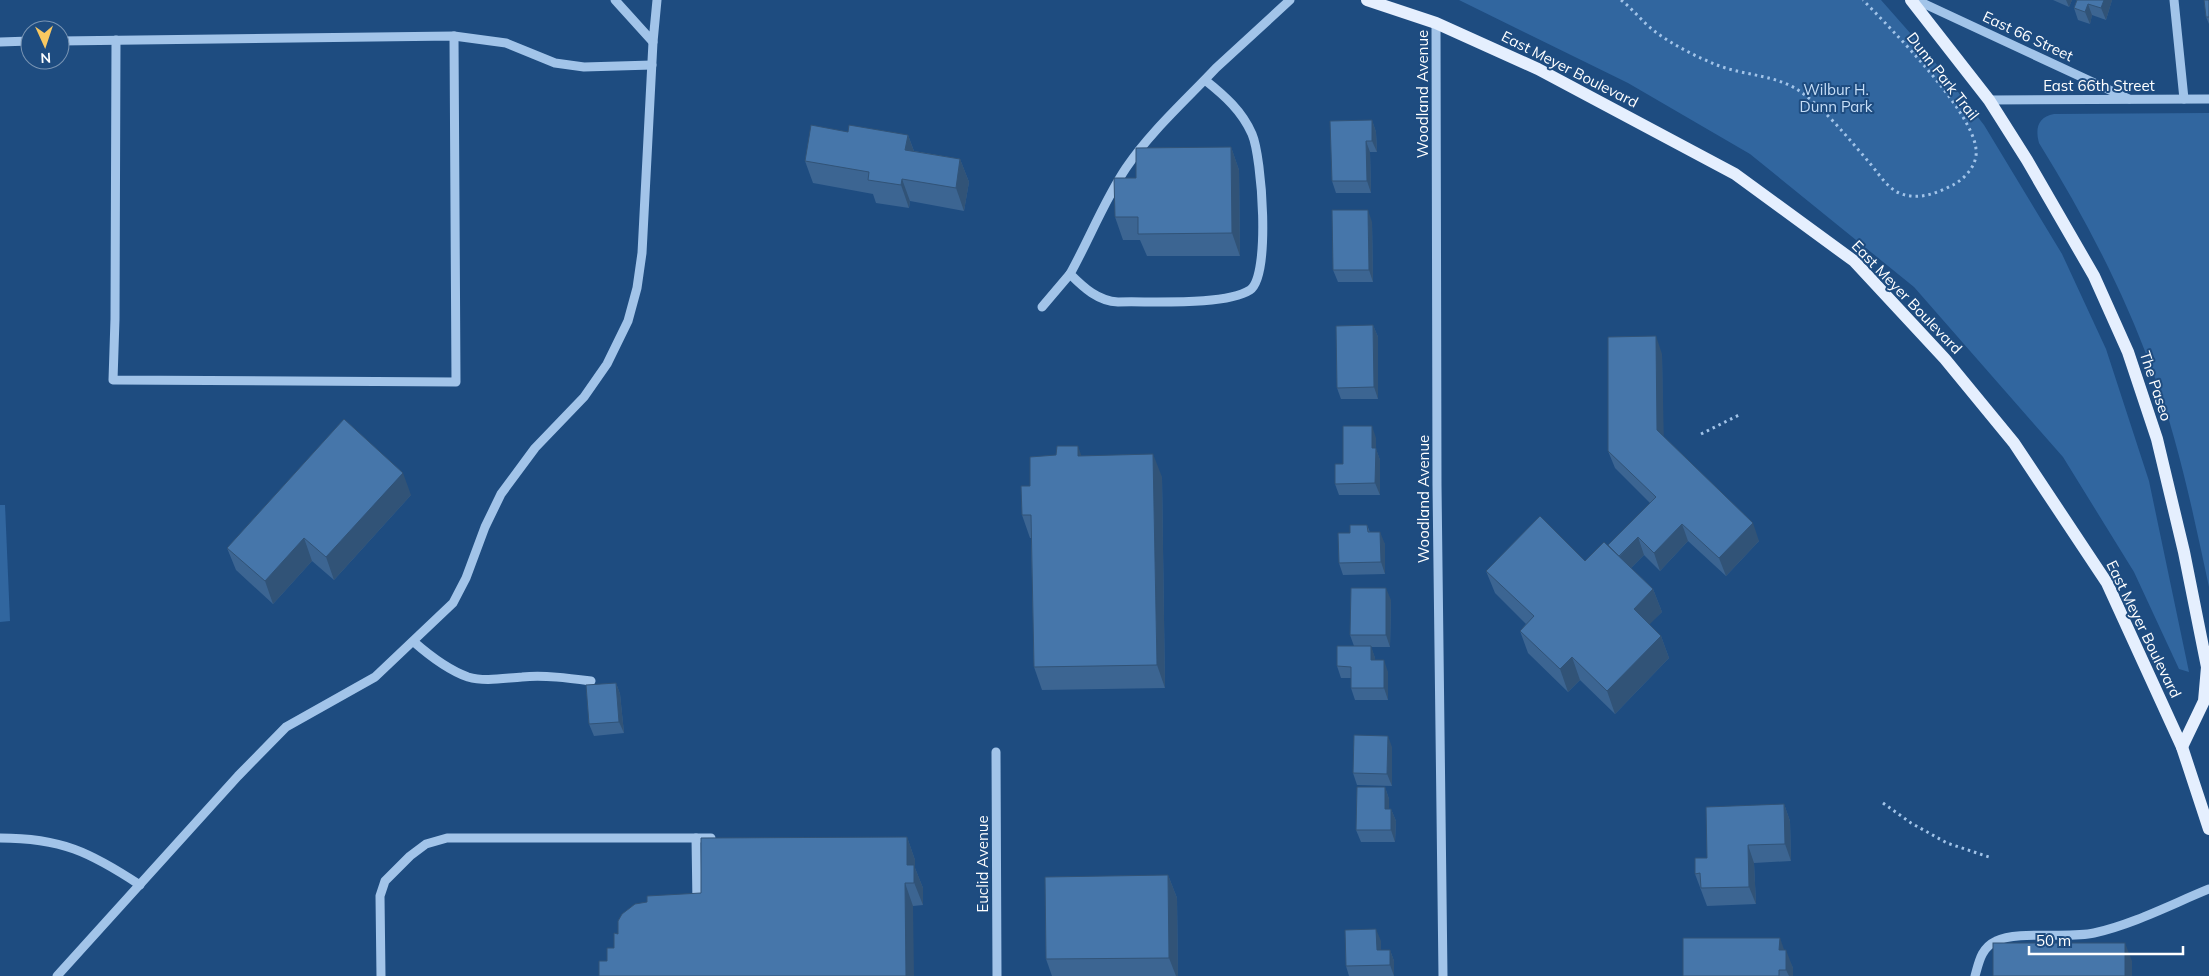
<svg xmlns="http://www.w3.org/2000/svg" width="2209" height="976" viewBox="0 0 2209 976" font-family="Mulish,sans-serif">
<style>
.green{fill:#31669f}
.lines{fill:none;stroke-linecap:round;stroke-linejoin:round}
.path{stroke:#a2c4e9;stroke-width:3;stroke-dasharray:2.5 4;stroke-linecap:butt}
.minor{stroke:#a2c4e9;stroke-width:9}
.major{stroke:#e5effe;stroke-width:12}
.wall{fill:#3c6592}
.shaded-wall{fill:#315377}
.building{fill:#4676aa;stroke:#315377}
.labels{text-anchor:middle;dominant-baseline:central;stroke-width:4;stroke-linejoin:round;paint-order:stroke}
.street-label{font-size:15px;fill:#fff;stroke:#1e4c80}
.park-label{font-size:15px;fill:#c6def7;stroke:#1e4c80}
</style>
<rect width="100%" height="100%" fill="#1e4c80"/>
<g class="green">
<polygon points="1459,0 1881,0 1926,51 1984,125 2062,254 2106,349 2149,481 2189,672 2179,669 2134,572 2063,457 1914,287 1750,154 1628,83"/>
<path d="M2209,113v474c-16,-74 -31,-149 -58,-220 -29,-79 -68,-153 -112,-224 -4,-15 -1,-26 15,-29z"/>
<polygon points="0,505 5,505 10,621 0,622"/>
</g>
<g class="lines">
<g class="path">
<path d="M1621,0c13,10 23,24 36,33 18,13 40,24 60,32 31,12 62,9 88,30 24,19 43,43 63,66 9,10 18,26 31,32 19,8 38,0 54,-8 13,-7 25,-21 23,-36 -4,-39 -84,-119 -113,-149"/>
<polyline points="1701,434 1739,415"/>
<polyline points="1883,803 1911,823 1947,843 1992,858"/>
</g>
<g class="minor">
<polyline points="615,0 653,42 657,0"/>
<polyline points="1916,0 2129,99"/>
<polyline points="2174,0 2184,99"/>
<polyline points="1436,23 1437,485 1443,976"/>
<polyline points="116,40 115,319 113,380 456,382 454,36"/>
<polyline points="60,41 454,36 506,43 555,63 584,67 652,65"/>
<polyline points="0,42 30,41"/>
<path d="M1205,80c20,16 37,31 47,54 10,23 19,142 -2,156 -25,16 -99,11 -132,12 -20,-1 -34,-14 -48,-28 19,-34 34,-73 56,-106 25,-37 60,-68 90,-100l74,-68"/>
<polyline points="1989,100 2209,99"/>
<polyline points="1042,307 1070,274"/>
<path d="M414,642c16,14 34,28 54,35 17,5 37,1 54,0 23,-2 46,1 69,4"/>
<polyline points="996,752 997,976"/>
<path d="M0,838c61,0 90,14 140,47"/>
<polyline points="696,838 697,904"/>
<polyline points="57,976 238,776 286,727 375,677 453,603 466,578 485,527 501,494 535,448 584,397 607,364 628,321 637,288 642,253 653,42"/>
<polyline points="381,976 380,896 385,881 410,856 426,844 447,838 711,838"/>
<path d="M1975,976c4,-14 6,-28 21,-35 22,-11 71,-2 98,-8 40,-9 78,-29 115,-44"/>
</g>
<g class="major">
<polyline points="1367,0 1436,23 1538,69 1735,174 1854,261 1945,359 2014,443 2107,583 2182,747 2209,829"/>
<polyline points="1911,0 1989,100 2027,160 2094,276 2128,352 2157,439 2184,552 2207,667 2204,701 2182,747"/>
</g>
</g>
<g class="wall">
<polygon points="2053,0 2072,0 2069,7"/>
<polygon points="2077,0 2112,0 2106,20 2092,15 2090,24 2078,20 2074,8"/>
<polygon points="2209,0 2209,24 2206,17"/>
<polygon points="1372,120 1376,132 1377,152 1370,152 1371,193 1336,193 1332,181"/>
<polygon points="848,132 908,135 914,151 960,159 969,182 964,211 910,201 909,208 876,203 873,194 813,183 805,161"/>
<polygon points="1231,147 1239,170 1240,256 1147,256 1140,240 1123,240 1115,217 1136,178"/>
<polygon points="1372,222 1373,282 1338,282 1333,270"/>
<polygon points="1373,325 1378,337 1378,399 1341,399 1337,388"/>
<polygon points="1662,354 1663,436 1759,541 1726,576 1688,541 1660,571 1644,555 1631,568 1653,589 1662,612 1649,624 1661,636 1669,658 1615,714 1580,680 1568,692 1528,653 1520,631 1526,624 1495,593 1486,571 1585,561 1608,545 1650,503 1615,468 1608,451"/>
<polygon points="1376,438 1376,449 1380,460 1380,495 1339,495 1335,484 1343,464"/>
<polygon points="1082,456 1162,477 1165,688 1042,690 1034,667 1031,538 1030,538 1022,515 1030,486"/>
<polygon points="411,495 334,580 312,561 273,604 236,570 227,548"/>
<polygon points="1367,525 1370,532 1385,544 1385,574 1343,575 1339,563 1350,533"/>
<polygon points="1391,600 1390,647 1371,647 1375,658 1375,660 1388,672 1388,700 1355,700 1351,688 1351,678 1341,678 1337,666 1354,646 1350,635"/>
<polygon points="616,683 620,694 624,733 594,736 589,724"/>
<polygon points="1392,747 1392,786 1357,785 1353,773"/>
<polygon points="1385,787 1389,799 1389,809 1391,809 1396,821 1395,842 1361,842 1356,830"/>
<polygon points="1784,804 1790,821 1791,861 1754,863 1756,904 1707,906 1695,874 1707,858"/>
<polygon points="907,837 915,860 915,868 923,888 923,905 913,906 607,961 614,948 618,934 701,893"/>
<polygon points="1168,875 1177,898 1178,976 1052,976 1046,959"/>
<polygon points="1381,941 1381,950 1390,950 1394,961 1394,976 1349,976 1346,966"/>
<polygon points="1784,950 1793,968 1793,976 1683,976"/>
</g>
<g class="shaded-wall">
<polygon points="2066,0 2072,0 2069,7"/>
<polygon points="2104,0 2112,0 2106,20 2101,8"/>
<polygon points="2088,4 2092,15 2090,24 2085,12"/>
<polygon points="1372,120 1376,132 1377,152 1372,141"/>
<polygon points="908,135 916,157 905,150"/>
<polygon points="1366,141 1370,152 1371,193 1367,181"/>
<polygon points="1231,147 1239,170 1240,256 1232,233"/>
<polygon points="960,159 969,182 964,211 956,188"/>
<polygon points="902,179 910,201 909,208 901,185"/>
<polygon points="1368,210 1372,222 1373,282 1369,270"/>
<polygon points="1373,325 1378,337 1378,399 1374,387"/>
<polygon points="1656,336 1662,354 1664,447 1657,430"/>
<polygon points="1372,426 1376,438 1376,449 1380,460 1380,495 1375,483 1372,448"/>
<polygon points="1078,446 1086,469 1078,456"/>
<polygon points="1153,454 1162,477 1165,688 1157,665"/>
<polygon points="403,473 411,495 334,580 326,557"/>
<polygon points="1753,523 1759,541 1726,576 1719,558"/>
<polygon points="1682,524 1688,541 1660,571 1654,553"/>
<polygon points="1380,532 1385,544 1385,574 1381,562"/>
<polygon points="1638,537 1644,555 1624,575 1618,558"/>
<polygon points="304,538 312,561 273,604 265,581"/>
<polygon points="1386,588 1391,600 1390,647 1386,635"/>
<polygon points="1653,589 1662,612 1642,632 1634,609"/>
<polygon points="1661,636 1669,658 1615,714 1607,691"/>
<polygon points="1371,646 1375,658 1375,672 1371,660"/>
<polygon points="1572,657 1580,680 1568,692 1560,669"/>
<polygon points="1384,660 1388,672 1388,700 1384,688"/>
<polygon points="616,683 620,694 624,733 619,722"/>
<polygon points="1388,736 1392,747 1392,786 1387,774"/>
<polygon points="1385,787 1389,799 1389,821 1385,809"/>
<polygon points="1784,804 1790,821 1791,861 1785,844"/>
<polygon points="1391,809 1396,821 1395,842 1391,830"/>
<polygon points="907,837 915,860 915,868 923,888 923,905 907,865"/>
<polygon points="1748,845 1754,863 1756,904 1749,887"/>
<polygon points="1168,875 1177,898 1178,976 1176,976 1169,958"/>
<polygon points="905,883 913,906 914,976 906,976"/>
<polygon points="1376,929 1381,941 1381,962 1377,950"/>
<polygon points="1780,938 1786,955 1779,950"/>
<polygon points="2125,943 2132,961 2132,976 2125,976"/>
<polygon points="1390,950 1394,961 1394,976 1390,965"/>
<polygon points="1786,950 1793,968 1793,976 1789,976 1786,970"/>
</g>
<g class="building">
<polygon points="2077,0 2104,0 2101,8 2088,4 2085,12 2074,8"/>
<polygon points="2204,0 2209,0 2209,17 2206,17"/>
<polygon points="1372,120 1372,141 1366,141 1367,181 1332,181 1330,121"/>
<polygon points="811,125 848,132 849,125 908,135 905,150 960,159 956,188 902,179 901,185 868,180 869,172 805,161"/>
<polygon points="1231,147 1232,233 1138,234 1138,217 1115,217 1114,178 1136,178 1136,148"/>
<polygon points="1332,210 1368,210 1369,270 1333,270"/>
<polygon points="1373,325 1374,387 1337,388 1336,326"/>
<polygon points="1656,336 1657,430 1753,523 1719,558 1682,524 1654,553 1638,537 1619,556 1608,545 1656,497 1608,451 1608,337"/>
<polygon points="344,419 403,473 326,557 304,538 265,581 227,548"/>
<polygon points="1343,426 1372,426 1372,448 1376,448 1375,483 1335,484 1335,464 1343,464"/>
<polygon points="1057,446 1078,446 1078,456 1153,454 1157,665 1034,667 1031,515 1022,515 1021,486 1030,486 1030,457 1056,455"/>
<polygon points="1540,516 1585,561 1604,542 1653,589 1634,609 1661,636 1607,691 1572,657 1560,669 1520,631 1534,616 1486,571"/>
<polygon points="1350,525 1367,525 1368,532 1380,532 1381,562 1339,563 1338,533 1350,533"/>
<polygon points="1351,588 1386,588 1386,635 1350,635"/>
<polygon points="1337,646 1371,646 1371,660 1384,660 1384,688 1351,688 1351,667 1337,666"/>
<polygon points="616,683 619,722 589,724 586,685"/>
<polygon points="1354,735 1388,736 1387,774 1353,773"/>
<polygon points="1357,787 1385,787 1385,809 1391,809 1391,830 1356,830"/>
<polygon points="1784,804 1785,844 1748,845 1749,887 1701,888 1700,873 1695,874 1695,858 1707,858 1706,807"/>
<polygon points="907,837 907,865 914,865 914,883 905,883 906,976 599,976 599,961 607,961 607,948 614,948 614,933 618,934 618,921 622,914 635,904 647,902 647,896 701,893 701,838"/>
<polygon points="1168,875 1169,958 1046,959 1045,877"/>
<polygon points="1376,929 1377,950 1390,950 1390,965 1346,966 1345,930"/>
<polygon points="1683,938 1780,938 1779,950 1786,950 1786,970 1779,970 1779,976 1683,976"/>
<rect x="1993" y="943" width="132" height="33"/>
</g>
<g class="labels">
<g class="street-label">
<text transform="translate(2028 36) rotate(25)">East 66 Street</text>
<text transform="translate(1570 69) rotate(27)">East Meyer Boulevard</text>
<text transform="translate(1943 76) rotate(52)">Dunn Park Trail</text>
<text x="2099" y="85">East 66th Street</text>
<text transform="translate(1422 94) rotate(-90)">Woodland Avenue</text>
<text transform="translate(1907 297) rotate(46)">East Meyer Boulevard</text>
<text transform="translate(2156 386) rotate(72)">The Paseo</text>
<text transform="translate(1423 499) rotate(-90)">Woodland Avenue</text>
<text transform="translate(2144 629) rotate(64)">East Meyer Boulevard</text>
<text transform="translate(982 864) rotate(-90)">Euclid Avenue</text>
</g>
<g class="park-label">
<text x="1836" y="89">Wilbur H.<tspan x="1836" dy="17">Dunn Park</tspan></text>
</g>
</g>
<g transform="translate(45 45) rotate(177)"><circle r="24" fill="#1e4c80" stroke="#7894b3"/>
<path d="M0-4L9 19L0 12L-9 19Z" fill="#f8c861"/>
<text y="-8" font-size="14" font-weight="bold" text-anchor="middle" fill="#ffffff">N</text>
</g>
<path d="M2029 946v8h154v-8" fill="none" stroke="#ffffff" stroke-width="2.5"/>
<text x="2036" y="946" font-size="15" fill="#ffffff" stroke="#1e4c80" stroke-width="4" paint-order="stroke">50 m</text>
</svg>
